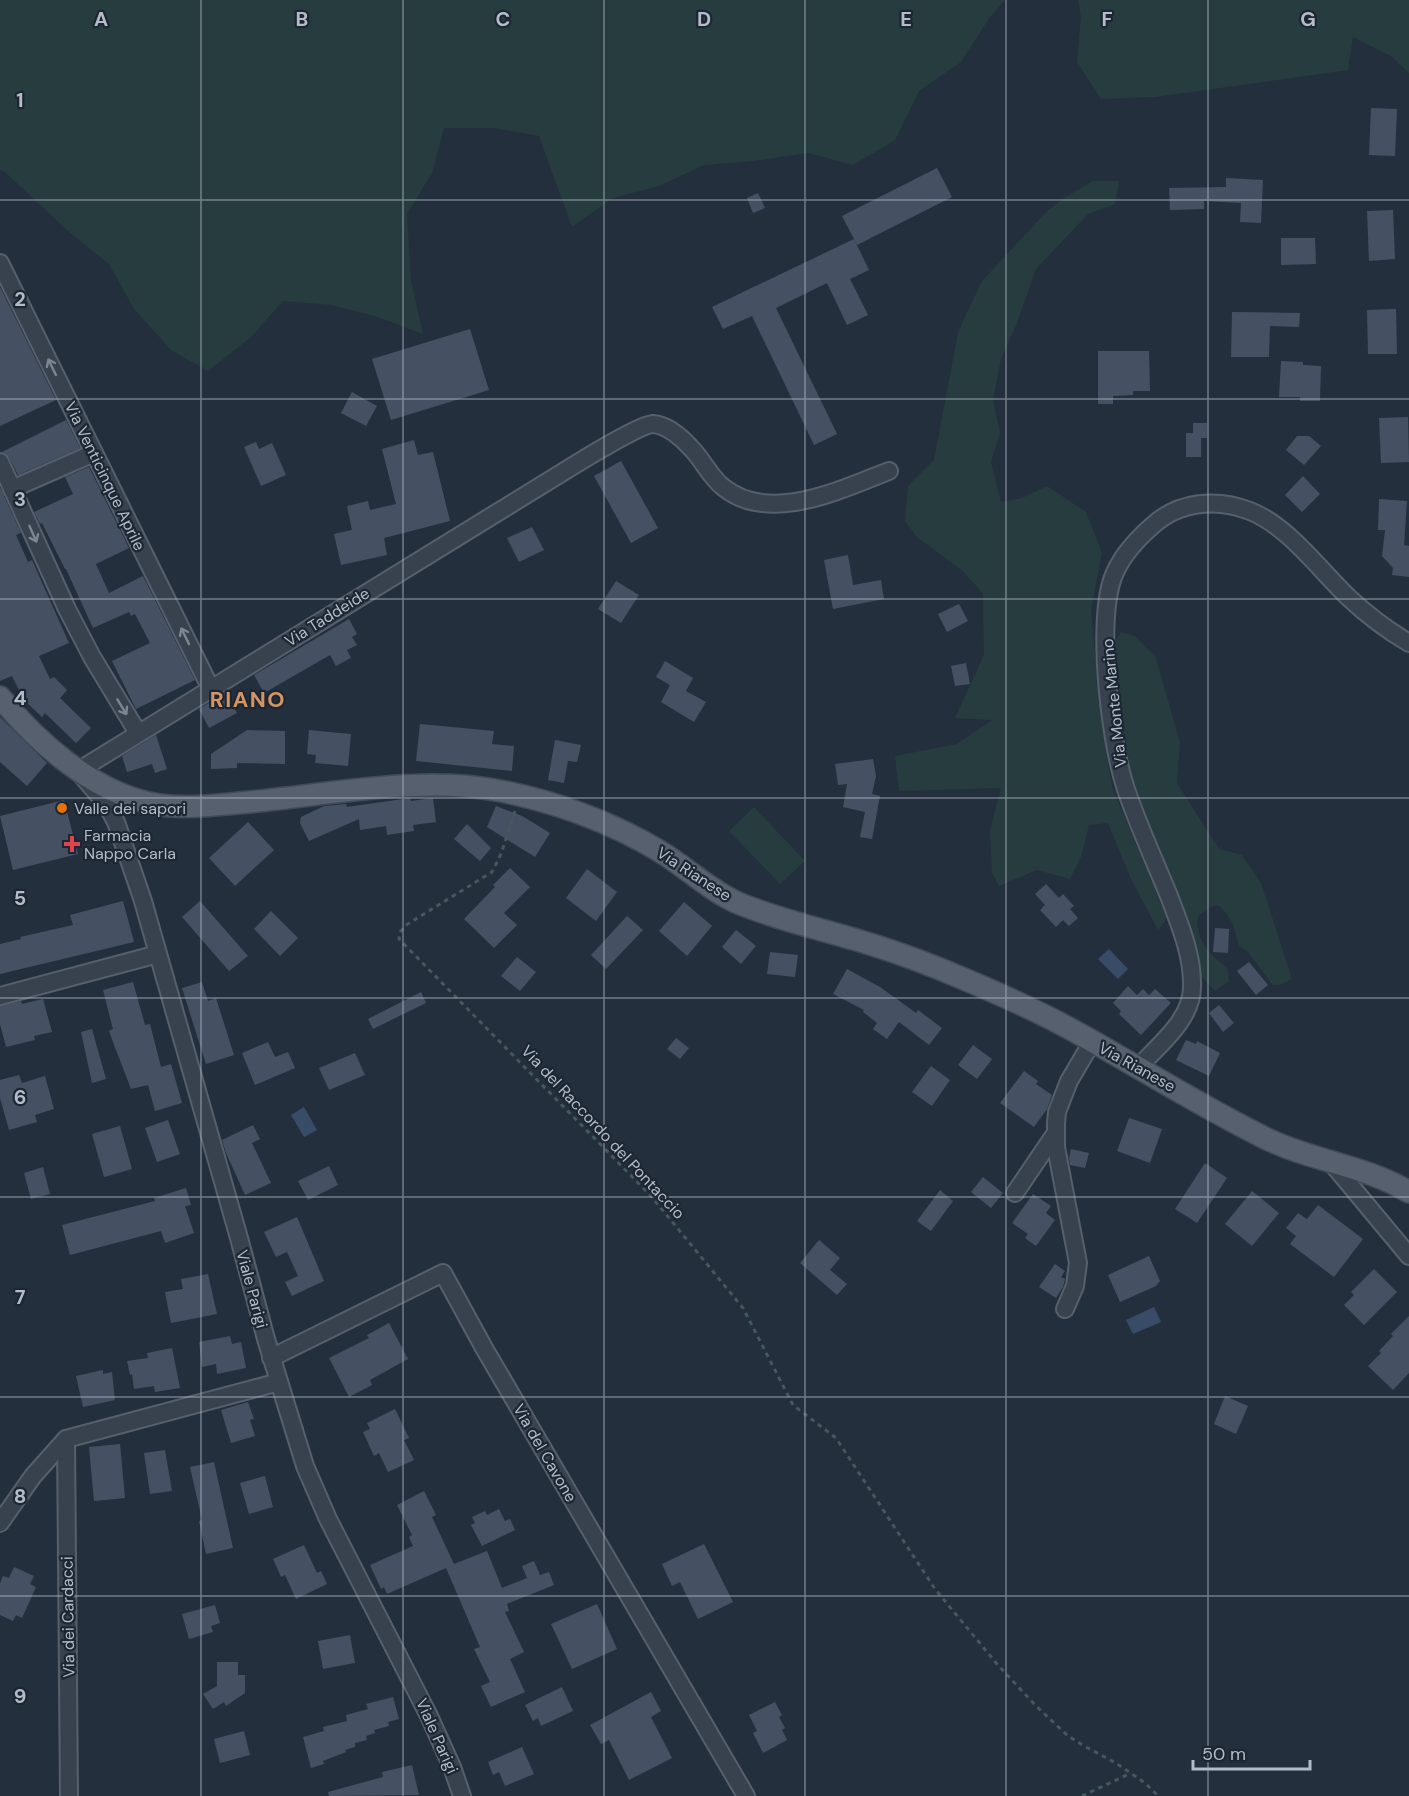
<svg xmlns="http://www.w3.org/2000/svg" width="1409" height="1796" viewBox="0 0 1409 1796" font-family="'DM Sans',sans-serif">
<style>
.green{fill:#263c3f}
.water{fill:#394c67}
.building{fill:#455162}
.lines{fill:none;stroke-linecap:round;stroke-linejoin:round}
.minor-casing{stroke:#565f6c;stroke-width:20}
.major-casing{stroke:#414a57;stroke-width:24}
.path{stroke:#44595c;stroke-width:3;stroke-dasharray:4.5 4.5;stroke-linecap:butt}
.minor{stroke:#38414e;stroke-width:16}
.major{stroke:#56606e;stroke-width:21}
.oneway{stroke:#7c8592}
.grid{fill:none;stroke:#b4bcc9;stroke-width:1.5;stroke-opacity:0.55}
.food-dot{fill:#e8710a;stroke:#1d2633;stroke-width:2}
.health-dot{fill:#e0444e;stroke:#1d2633;stroke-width:2}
.labels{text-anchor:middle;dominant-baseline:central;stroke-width:4.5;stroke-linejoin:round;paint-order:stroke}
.street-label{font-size:16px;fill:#b4bcc9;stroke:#1d2633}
.poi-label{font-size:16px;fill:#b4bcc9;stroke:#1d2633;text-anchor:start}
.district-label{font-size:22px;font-weight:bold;letter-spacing:1.5px;fill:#d59563;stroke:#1d2633}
.grid-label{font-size:20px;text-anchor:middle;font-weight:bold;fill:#b4bcc9;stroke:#1d2633;stroke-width:4.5;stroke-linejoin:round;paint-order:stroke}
</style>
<rect width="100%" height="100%" fill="#242f3e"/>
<g class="green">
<polygon points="0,0 1005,0 990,17 961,62 919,91 895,140 853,165 808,153 754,161 704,165 659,186 613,198 572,227 539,136 494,128 444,128 432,173 407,214 411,280 423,334 378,317 332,305 283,301 250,338 208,371 171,350 134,309 109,264 68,231 5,172 0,170"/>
<polygon points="1078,0 1409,0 1409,73 1391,56 1353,37 1348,70 1155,97 1101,99 1077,62 1081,17"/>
<polygon points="1093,181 1119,181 1115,204 1088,214 1036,269 1017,323 1001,359 993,400 1000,433 991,462 1001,502 1022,498 1047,486 1086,512 1102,553 1091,610 1101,719 1112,787 1167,918 1158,930 1130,877 1108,823 1089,825 1081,857 1070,879 1037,870 999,886 992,873 990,829 1001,788 899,791 895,756 957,744 992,720 955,718 984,655 983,594 964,572 917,537 905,521 908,486 934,460 958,332 982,281 1047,211 1064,198"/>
<path d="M1121,632l14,4 21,22 24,85 -3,40 42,66 23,6 19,28 31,96 -12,6h-7l-26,-34 -8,-5c-4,-17 -7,-29 -21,-41l-8,2 -12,9c-4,23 13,39 30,53l1,12 -14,10 -14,-15 -24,-83 -45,-111 -13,-86 -5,-53z"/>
<polygon points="754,807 805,861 780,884 729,831"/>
</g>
<g class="water">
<polygon points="1109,949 1128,969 1118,979 1098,959"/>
<polygon points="304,1107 317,1130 304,1137 291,1115"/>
<polygon points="1154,1307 1161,1322 1133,1334 1126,1320"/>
</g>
<g class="building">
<polygon points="1371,108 1397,109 1395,156 1369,155"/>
<polygon points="937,168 952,197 857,245 842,216"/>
<polygon points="1226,178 1263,180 1261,223 1240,222 1241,203 1204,201 1204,209 1170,210 1169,188 1226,187"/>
<polygon points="758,193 765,208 753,213 747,198"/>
<polygon points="1393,210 1395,259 1369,261 1367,211"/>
<polygon points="1281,238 1315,238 1316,264 1281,265"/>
<polygon points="854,239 869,270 850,279 868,315 847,325 827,283 776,308 837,434 814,445 752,316 723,329 712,307"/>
<polygon points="0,287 56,400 0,426"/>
<polygon points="1396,309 1397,354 1368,354 1367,310"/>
<polygon points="1232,312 1300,313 1299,327 1270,326 1269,357 1231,357"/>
<polygon points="470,329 489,390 391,420 372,359"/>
<polygon points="1098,351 1149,351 1150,391 1133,391 1133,395 1113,396 1113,404 1098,404"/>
<polygon points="1281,361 1303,362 1303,365 1321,366 1320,401 1300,401 1300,397 1279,397"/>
<polygon points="352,392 377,406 366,426 341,413"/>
<polygon points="1408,417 1409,462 1381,463 1379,418"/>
<polygon points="66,420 80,448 18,475 9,457 2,452"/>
<polygon points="1193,423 1207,423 1207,438 1201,438 1201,457 1186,457 1186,433 1193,433"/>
<polygon points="1297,436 1309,436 1321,446 1304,465 1286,450"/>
<polygon points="414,440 418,455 433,452 450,521 384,538 387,555 341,565 334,534 352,530 347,506 368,501 370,510 396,504 382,449"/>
<polygon points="256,442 259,449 272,443 286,475 261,486 244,447"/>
<polygon points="621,461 658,528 631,543 594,476"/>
<polygon points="89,467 129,548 96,564 109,593 143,576 195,680 136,709 112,661 150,643 135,614 131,616 129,612 93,628 66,569 65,569 42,523 40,524 34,512 73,494 65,477"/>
<polygon points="1303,476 1320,494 1302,512 1285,495"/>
<polygon points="0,487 21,533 16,535 28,562 32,560 69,643 39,656 50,679 54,677 67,690 60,698 91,728 76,743 45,713 42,717 24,700 12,676 0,681"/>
<polygon points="1379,499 1407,501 1404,545 1409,546 1409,577 1392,575 1393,568 1382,556 1385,530 1378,530"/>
<polygon points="532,527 544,550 519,562 507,538"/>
<polygon points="848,555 853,585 881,580 884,599 833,609 824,560"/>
<polygon points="616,581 639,595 621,623 598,609"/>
<polygon points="959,604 968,621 947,632 938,614"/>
<polygon points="349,619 357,634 352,637 357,645 347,650 351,658 336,666 330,655 264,693 254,675"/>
<polygon points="665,661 693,678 686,691 706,702 694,722 661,702 670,685 656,677"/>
<polygon points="966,663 970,684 955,686 951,666"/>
<polygon points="226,692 237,713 209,728 199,709"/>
<polygon points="0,717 47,763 27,786 0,762"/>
<polygon points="420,724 494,731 492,744 514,746 512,771 416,761"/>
<polygon points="247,730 285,731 285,764 237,763 237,768 211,769 211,754"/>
<polygon points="309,730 351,734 348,766 315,763 316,755 307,754"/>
<polygon points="156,735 167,769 155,773 152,764 127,772 122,756"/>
<polygon points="555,740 581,745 577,762 568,761 564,783 548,780"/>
<polygon points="873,759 876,776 872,794 880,796 872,839 860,837 865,812 843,807 847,784 838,785 835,764"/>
<polygon points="410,798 411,801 433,798 436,822 413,825 414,831 387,835 386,826 360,830 359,819 309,841 300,823 301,817 324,806 346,804 347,807"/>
<polygon points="64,800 78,854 13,870 0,816"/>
<polygon points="496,806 522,816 550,833 535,857 487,827"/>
<polygon points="248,822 274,850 235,886 209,858"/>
<polygon points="467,824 491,848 480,861 454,839"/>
<polygon points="510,868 530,887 504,913 517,925 494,948 464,919 495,887 493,885"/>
<polygon points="587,869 617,892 596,921 566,898"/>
<polygon points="1046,884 1059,898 1063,894 1074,906 1070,909 1078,918 1069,926 1063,920 1056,927 1040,910 1045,905 1035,894"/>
<polygon points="123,901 134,942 0,974 0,944 21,939 20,937 73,925 70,915"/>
<polygon points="200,901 248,956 229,971 182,917"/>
<polygon points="684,902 712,926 687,956 659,931"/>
<polygon points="271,911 298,938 280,956 254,929"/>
<polygon points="627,916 643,930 606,969 591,955"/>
<polygon points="1215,928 1229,929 1228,953 1213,952"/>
<polygon points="736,930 756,946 741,964 722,947"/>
<polygon points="770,952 798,955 795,977 767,974"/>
<polygon points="517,957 536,972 520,991 501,976"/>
<polygon points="1249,962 1268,985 1256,995 1237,971"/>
<polygon points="847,969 880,987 916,1013 918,1010 942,1028 929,1045 899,1022 887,1039 873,1029 877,1023 863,1012 864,1010 833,994"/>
<polygon points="133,982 145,1025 150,1024 161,1067 171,1064 182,1103 155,1111 148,1085 131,1089 113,1042 109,1031 113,1029 103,990"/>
<polygon points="202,982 208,1001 216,998 234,1055 206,1064 182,988"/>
<polygon points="1128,986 1137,995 1143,989 1149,995 1155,989 1171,1003 1141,1035 1119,1014 1121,1011 1113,1003"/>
<polygon points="421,992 426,1003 373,1029 368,1019"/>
<polygon points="43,999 52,1032 34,1036 35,1040 6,1047 0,1024 0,1006 21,1001 22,1004"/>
<polygon points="1219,1005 1234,1023 1223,1032 1209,1013"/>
<polygon points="92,1029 106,1079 92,1083 81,1032"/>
<polygon points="676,1038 689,1048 680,1059 667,1049"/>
<polygon points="1186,1040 1196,1044 1197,1041 1220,1053 1209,1076 1176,1060"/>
<polygon points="268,1042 275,1057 288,1052 295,1068 255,1085 242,1053"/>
<polygon points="973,1045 992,1059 977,1079 958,1065"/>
<polygon points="355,1053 365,1075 329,1090 319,1068"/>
<polygon points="931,1066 950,1080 932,1106 912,1092"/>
<polygon points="1024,1071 1038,1081 1036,1084 1052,1095 1047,1109 1034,1127 1000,1103"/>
<polygon points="19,1075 22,1083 45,1076 54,1109 35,1115 37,1122 9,1130 0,1098 0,1080"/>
<polygon points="1129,1118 1162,1129 1150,1163 1117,1151"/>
<polygon points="168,1120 180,1154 157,1162 145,1128"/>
<polygon points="253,1125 260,1139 252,1143 271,1183 245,1195 226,1153 222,1140"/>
<polygon points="120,1126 132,1169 104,1177 92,1134"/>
<polygon points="1071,1149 1089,1153 1085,1168 1070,1165 1069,1158"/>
<polygon points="1205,1163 1227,1178 1197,1223 1175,1209"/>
<polygon points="329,1166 338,1185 308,1200 298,1181"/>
<polygon points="43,1167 50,1194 31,1199 24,1173"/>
<polygon points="983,1177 1003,1193 991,1208 971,1192"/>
<polygon points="186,1188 191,1205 185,1206 194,1233 165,1243 161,1231 70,1255 62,1225 155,1201 154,1198"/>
<polygon points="940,1190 953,1201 931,1231 917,1221"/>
<polygon points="1252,1191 1279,1213 1252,1246 1225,1224"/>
<polygon points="1033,1194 1051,1206 1046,1213 1055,1220 1036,1246 1025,1238 1028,1234 1012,1223"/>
<polygon points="1318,1205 1363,1239 1334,1277 1290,1244 1296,1236 1286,1228 1298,1213 1307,1219"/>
<polygon points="297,1217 324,1281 292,1296 285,1282 298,1276 287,1252 276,1257 264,1232"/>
<polygon points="819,1240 840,1258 830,1270 847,1284 837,1295 800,1263"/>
<polygon points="1149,1256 1160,1281 1156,1286 1120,1302 1108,1275"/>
<polygon points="1055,1264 1065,1271 1061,1277 1065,1279 1063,1287 1056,1298 1039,1287"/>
<polygon points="1374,1269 1397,1292 1364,1325 1344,1305 1354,1295 1351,1292"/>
<polygon points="208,1274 217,1314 171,1323 165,1292 183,1289 181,1279"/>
<polygon points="1409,1316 1409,1373 1393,1390 1368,1366 1381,1353 1379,1351 1393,1336 1391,1334"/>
<polygon points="389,1323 408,1359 370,1380 372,1385 349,1397 329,1358 369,1338 367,1335"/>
<polygon points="230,1336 232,1344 241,1342 246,1368 217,1374 216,1364 202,1367 199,1342"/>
<polygon points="172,1348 180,1388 155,1392 154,1386 134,1389 132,1374 130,1375 127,1361 148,1358 147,1353"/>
<polygon points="103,1370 103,1374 112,1372 115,1400 83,1407 76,1376"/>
<polygon points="1225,1396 1248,1406 1236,1434 1214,1424"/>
<polygon points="248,1402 254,1419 250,1420 255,1436 231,1443 221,1410"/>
<polygon points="395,1409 409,1438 404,1440 414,1460 388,1472 379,1453 374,1456 363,1432 370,1429 367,1423"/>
<polygon points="120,1444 125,1498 94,1501 89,1447"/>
<polygon points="165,1450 172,1491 150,1494 144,1453"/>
<polygon points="214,1462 233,1548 206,1554 199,1521 202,1520 190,1467"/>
<polygon points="265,1476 273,1507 249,1514 240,1483"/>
<polygon points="424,1491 436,1515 432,1517 454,1564 487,1551 502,1588 527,1578 522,1566 534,1561 540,1575 549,1572 554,1585 507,1604 509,1611 505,1612 524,1652 510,1659 525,1692 491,1707 481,1686 490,1682 474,1649 480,1647 446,1568 387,1594 384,1587 381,1589 370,1565 413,1546 409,1537 412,1535 397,1505"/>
<polygon points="499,1509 505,1521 510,1519 515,1530 482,1546 471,1525 475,1523 472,1517 485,1511 487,1515"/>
<polygon points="704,1544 733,1602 698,1619 680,1582 672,1586 662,1564"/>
<polygon points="304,1545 317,1573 321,1571 327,1584 296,1599 285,1575 281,1577 273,1559"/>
<polygon points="14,1567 34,1576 30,1584 36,1587 22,1618 16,1615 13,1621 0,1615 0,1583 3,1576 9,1578"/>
<polygon points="597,1604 617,1649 572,1669 551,1624"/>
<polygon points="215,1605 220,1623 211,1626 213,1632 189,1639 182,1614"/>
<polygon points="350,1635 355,1663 323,1669 318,1641"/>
<polygon points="217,1662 238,1662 238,1675 245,1675 245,1693 226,1706 224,1702 213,1709 203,1694 217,1686"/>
<polygon points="562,1687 573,1711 541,1726 538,1718 533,1721 525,1705"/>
<polygon points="651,1692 661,1711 651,1717 672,1758 629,1780 609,1740 601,1744 590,1725"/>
<polygon points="393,1697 399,1719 388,1722 389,1726 374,1730 375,1733 366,1736 367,1740 355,1743 355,1747 345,1750 346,1752 323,1761 324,1764 311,1768 303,1737 324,1731 323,1727 347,1721 346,1715 368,1709 366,1704"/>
<polygon points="775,1702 782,1715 779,1717 785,1728 782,1730 787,1740 763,1753 753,1733 757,1731 749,1715"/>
<polygon points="244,1731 250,1755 220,1763 214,1739"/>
<polygon points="522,1747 534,1774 505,1786 499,1772 493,1775 488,1762"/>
<polygon points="412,1765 419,1795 329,1796 328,1792 383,1777 382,1772"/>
</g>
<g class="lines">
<defs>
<g id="minor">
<polyline points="0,263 211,689"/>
<polyline points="0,462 67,609 92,657 138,733"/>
<polyline points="12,489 94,453"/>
<polyline points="0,996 158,954"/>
<path d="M1138,1068c20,-23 54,-48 54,-81 1,-31 -12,-62 -23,-91 -14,-34 -29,-67 -41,-101 -18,-48 -31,-166 -16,-215 7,-21 24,-40 40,-54 27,-25 65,-28 98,-15 38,15 69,58 98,86 18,17 39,33 61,46"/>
<polyline points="1330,1161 1409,1256"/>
<polyline points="1015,1193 1055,1134"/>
<polyline points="1065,1309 1075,1286 1078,1263 1056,1147 1056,1123 1057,1112 1069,1081 1092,1042"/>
<polyline points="271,1358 443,1273 484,1348 746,1796"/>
<polyline points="66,1439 69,1796"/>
<polyline points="0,1523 33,1476 66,1439 279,1382"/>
<path d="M462,1796l-10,-29 -23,-51 -101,-197 -23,-53 -39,-127 -27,-101 -96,-337 -27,-79 -9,-17 -29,-34 498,-307c13,-8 66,-40 77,-40 14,1 29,14 38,24 12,12 19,29 32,39 46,38 119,2 166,-16"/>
</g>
<path id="major" d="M0,697c37,45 91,93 149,106 32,7 68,2 100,-1 77,-7 170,-26 246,-12 56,10 117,32 166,62 26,16 48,38 77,51 43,18 88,27 132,41 32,10 64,22 94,35 38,16 76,33 112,53 63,35 124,74 189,106 46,23 99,27 144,54"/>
</defs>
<use href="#minor" class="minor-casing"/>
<use href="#major" class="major-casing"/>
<g class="path">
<polyline points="515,811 501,854 492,872 406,925 400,932 399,939 651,1196 743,1308 793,1405 836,1438 935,1589 997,1664 1036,1706 1067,1735 1084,1746 1116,1763 1145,1783 1158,1796"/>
<polyline points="1082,1796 1131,1773"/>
</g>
<use href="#minor" class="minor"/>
<use href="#major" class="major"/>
</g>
<defs><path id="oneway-shaft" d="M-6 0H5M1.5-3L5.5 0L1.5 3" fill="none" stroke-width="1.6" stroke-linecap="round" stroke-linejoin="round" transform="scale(1.5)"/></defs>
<g class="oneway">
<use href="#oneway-shaft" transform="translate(52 367) rotate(-116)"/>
<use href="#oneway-shaft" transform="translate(33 534) rotate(66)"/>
<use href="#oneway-shaft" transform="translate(185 636) rotate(-116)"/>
<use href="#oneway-shaft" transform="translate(122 707) rotate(59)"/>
</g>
<path class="grid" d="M201,0v1796M403,0v1796M604,0v1796M805,0v1796M1006,0v1796M1208,0v1796M0,200h1409M0,399h1409M0,599h1409M0,798h1409M0,998h1409M0,1197h1409M0,1397h1409M0,1596h1409"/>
<circle class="food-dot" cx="62" cy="808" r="6"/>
<path class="health-dot" d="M69 835h6v6h6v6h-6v6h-6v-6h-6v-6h6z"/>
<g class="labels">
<g class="street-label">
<text transform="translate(105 476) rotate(64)">Via Venticinque Aprile</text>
<text transform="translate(327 617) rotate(-32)">Via Taddeide</text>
<text transform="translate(1114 703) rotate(-96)">Via Monte Marino</text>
<text transform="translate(694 874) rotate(33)">Via Rianese</text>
<text transform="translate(1137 1067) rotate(29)">Via Rianese</text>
<text transform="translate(603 1132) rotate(47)">Via del Raccordo del Pontaccio</text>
<text transform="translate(252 1289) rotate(75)">Viale Parigi</text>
<text transform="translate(545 1453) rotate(60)">Via del Cavone</text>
<text transform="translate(68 1617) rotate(-91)">Via dei Cardacci</text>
<text transform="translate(437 1736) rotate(66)">Viale Parigi</text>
</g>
<g class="poi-label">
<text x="74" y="808">Valle dei sapori</text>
<text x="84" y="835">Farmacia<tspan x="84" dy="18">Nappo Carla</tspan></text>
</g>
<g class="district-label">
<text x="248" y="699">RIANO</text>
</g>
</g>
<g class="grid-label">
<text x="101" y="26">A</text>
<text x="302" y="26">B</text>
<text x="503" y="26">C</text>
<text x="704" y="26">D</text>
<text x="906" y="26">E</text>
<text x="1107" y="26">F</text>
<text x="1308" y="26">G</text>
<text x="20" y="107">1</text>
<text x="20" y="306">2</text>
<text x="20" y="506">3</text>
<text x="20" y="705">4</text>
<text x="20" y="905">5</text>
<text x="20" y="1104">6</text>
<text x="20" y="1304">7</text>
<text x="20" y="1503">8</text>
<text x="20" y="1703">9</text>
</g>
<path d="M1193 1760v9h117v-9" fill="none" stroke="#b4bcc9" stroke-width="3"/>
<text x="1202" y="1760" font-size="18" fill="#b4bcc9" stroke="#1d2633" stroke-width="4.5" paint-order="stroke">50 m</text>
</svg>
